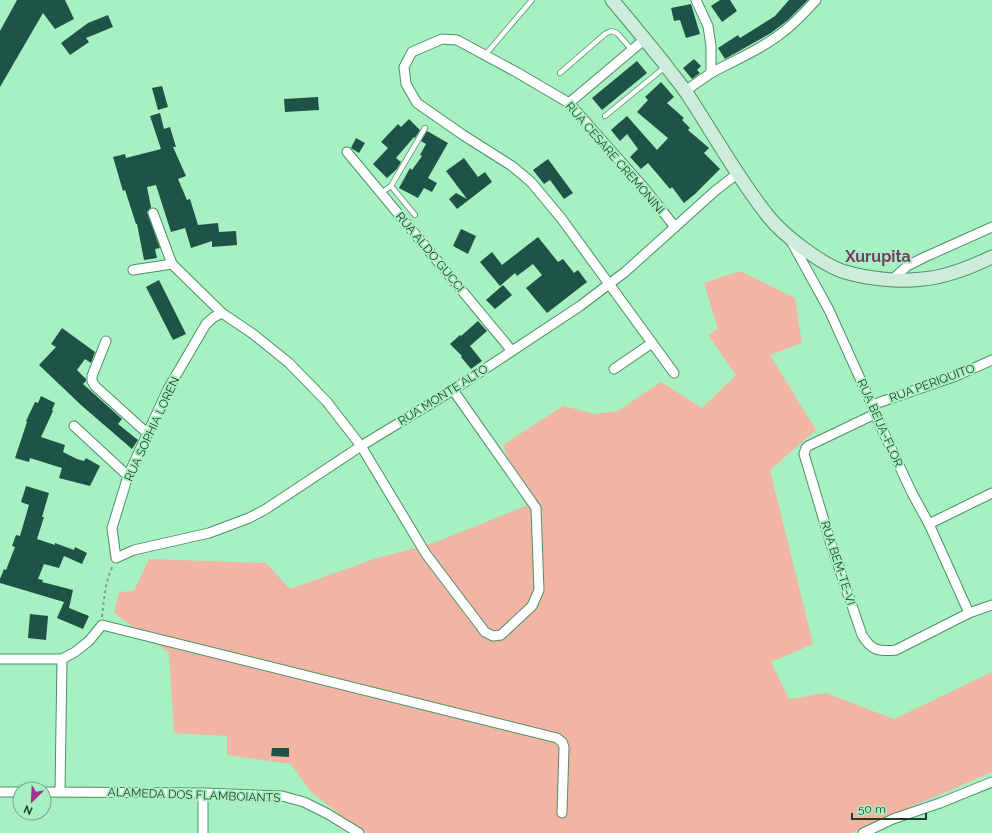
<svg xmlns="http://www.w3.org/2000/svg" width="992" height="833" viewBox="0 0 992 833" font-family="Raleway,sans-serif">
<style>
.green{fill:#f2b5a4}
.building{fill:#205347}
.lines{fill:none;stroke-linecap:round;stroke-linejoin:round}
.service-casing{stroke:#4a9167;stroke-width:6}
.minor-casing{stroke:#4a9167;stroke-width:11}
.secondary-casing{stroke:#4a9167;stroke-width:15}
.path{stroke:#70a884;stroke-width:2;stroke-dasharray:3 3;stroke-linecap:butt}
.service{stroke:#fff;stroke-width:4.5}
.minor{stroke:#fff;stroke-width:9}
.secondary{stroke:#ceecdb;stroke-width:13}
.labels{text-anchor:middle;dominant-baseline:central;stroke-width:4;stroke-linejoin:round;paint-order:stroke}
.street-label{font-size:12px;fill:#1f3d2a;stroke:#a7f0c1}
.district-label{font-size:16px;font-weight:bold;fill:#753c69;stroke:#a7f0c1}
</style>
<rect width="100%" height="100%" fill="#a7f0c1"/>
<polygon class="green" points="740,271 795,298 802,343 770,355 816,430 770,470 813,644 771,662 789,699 826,693 894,719 992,672 992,772 851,833 364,833 311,792 291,764 227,755 227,736 174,733 169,653 114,613 119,592 134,591 149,559 266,563 290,589 377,558 431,544 526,506 503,445 563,406 595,414 618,411 661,382 702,408 736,375 708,335 718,329 704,283"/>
<g class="building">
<polygon points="17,0 65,0 74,19 55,29 43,13 0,87 0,31"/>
<polygon points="720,0 730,0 737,11 722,22 711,6"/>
<polygon points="789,0 808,0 788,20 771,33 725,59 718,48 738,35 740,38 775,16"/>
<polygon points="691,4 700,34 686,38 680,20 674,21 671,8"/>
<polygon points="108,15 113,27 86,38 89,42 70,55 61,43 88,23"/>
<polygon points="694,59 701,66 697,70 700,73 692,79 683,68"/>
<polygon points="637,61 647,73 602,110 592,98"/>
<polygon points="661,82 674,97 667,103 684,118 682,120 690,128 688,130 709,148 704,153 720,169 695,194 684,203 672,187 670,189 648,163 641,169 630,157 638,149 627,134 620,141 611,130 627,116 657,150 668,138 637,112 648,100 645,97"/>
<polygon points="162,86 168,107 158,110 152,88"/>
<polygon points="318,97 319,110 285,112 284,99"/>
<polygon points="160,113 164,129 170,127 176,147 173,147 186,176 178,179 187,200 190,199 198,225 218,223 219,232 236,231 237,245 212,247 212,241 191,248 185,228 171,232 156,185 147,187 151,207 147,212 160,248 155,249 157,258 144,260 137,224 136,224 125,190 123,191 113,157 125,154 126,158 161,149 150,116"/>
<polygon points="409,119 420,130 415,138 414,137 396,158 401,162 397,169 387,178 373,164 388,148 381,142 398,124 401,127"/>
<polygon points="427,131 448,143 428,178 437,183 432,192 424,188 418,198 399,188 410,168 412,170 422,156 420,155 426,144 421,141"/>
<polygon points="356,138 365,143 359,153 351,148"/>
<polygon points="464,158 478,177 485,172 492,182 457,209 449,199 456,193 467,199 446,171"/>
<polygon points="548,159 573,193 564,199 550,180 544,184 533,170"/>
<polygon points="461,229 476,236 468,254 453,246"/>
<polygon points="538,237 558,262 563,259 574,273 578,270 587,282 547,313 526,288 542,275 533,264 517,276 515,273 500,286 480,262 492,252 502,265"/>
<polygon points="159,280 186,334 173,340 146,287"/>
<polygon points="503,285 512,295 495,309 486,300"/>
<polygon points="478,321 487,331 470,346 482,361 471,369 461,357 462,356 450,344 460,335 461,336"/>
<polygon points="62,328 95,352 91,363 85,359 77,370 86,379 86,381 83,384 122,419 118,424 138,440 132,449 81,405 39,365 56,347 51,344"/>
<polygon points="41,396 55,403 52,410 53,411 41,437 65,445 63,452 77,459 84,461 86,458 100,466 90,486 59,478 62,468 30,458 29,462 15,458 27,422 26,421 35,402 38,403"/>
<polygon points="26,486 49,493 42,517 44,517 37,539 55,545 55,543 74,550 75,547 87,553 82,564 64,556 59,568 44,564 38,579 43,580 42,582 73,590 69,608 89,616 83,629 57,618 64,602 0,583 0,579 4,569 6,570 15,547 12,546 16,535 20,536 29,505 21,502"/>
<polygon points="30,614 48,616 46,640 28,638"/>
<polygon points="272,748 289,748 289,757 271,756"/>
</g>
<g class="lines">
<defs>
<g id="service">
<polyline points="485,55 532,0"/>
<polyline points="560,73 605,34 611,31 617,33 632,50"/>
<polyline points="605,116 665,67"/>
<polyline points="391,186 415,215"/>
<polyline points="381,193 391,186 425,128"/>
</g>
<g id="minor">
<path d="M711,73c24,-13 51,-24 72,-41 12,-9 23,-21 33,-32"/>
<polyline points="685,91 711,73 711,46 708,26 696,0"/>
<polyline points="569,103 645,39"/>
<polyline points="347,152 512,351"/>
<polyline points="153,213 172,264"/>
<polyline points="791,241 829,310 872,405 875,414 912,493 929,524 969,613"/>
<polyline points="133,270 172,264 222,313 253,334 289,363 327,402 361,446 426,554 485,632 493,636 501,635 532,606 539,590 536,508 453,390"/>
<polyline points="893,279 907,266 925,257 992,227"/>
<polyline points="222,313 214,317 206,324 168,389 128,476 112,528 116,558 134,550 209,533 249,518 266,509 361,446 453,390 580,306 625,272 715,191 737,174"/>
<polyline points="106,341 92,376 92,381 95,386 148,434"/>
<polyline points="614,369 652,343"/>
<polyline points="674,373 561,218 531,182 512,166 463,135 417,103 406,84 404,67 412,52 442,39 457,40 518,73 569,103 645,189 675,227"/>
<polyline points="872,405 956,376 992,360"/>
<path d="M875,414l-67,32 -2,2 -2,6 27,90 31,91c9,15 16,17 34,15l73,-37 23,-8"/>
<polyline points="74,426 128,476"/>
<polyline points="929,524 992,493"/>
<polyline points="0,659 62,659 75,652 89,641 102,625 557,738 562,742 564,747 562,813"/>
<polyline points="0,792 20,792"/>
<polyline points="44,792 203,793 282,796 304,802 328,814 359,833"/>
<polyline points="60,792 62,659"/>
<polyline points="203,793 203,833"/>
<polyline points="863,833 893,819 940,803 992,782"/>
</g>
<path id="secondary" d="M612,0c18,21 35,42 52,63 7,10 15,19 22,29 27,41 51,85 82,124 15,19 54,49 77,56 24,7 54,10 78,7 24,-2 48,-12 69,-22"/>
</defs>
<use href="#service" class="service-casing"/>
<use href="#minor" class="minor-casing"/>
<use href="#secondary" class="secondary-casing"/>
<path class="path" d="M102,617c2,-18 3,-35 11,-52"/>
<use href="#service" class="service"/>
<use href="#minor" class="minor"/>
<use href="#secondary" class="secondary"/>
</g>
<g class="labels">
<g class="street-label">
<text transform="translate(615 158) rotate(49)">RUA CESARE CREMONINI</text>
<text transform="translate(430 252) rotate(50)">RUA ALDO GUCCI</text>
<text transform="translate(932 383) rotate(-20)">RUA PERIQUITO</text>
<text transform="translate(443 395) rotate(-32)">RUA MONTE ALTO</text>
<text transform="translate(880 423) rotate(66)">RUA BEIJA-FLOR</text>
<text transform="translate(152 429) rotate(-65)">RUA SOPHIA LOREN</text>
<text transform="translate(838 563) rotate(72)">RUA BEM-TE-VI</text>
<text transform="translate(194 795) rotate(2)">ALAMEDA DOS FLAMBOIANTS</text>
</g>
<g class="district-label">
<text x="878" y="256">Xurupita</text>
</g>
</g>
<g transform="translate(32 801) rotate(204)"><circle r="19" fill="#a7f0c1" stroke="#71a885"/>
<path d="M0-3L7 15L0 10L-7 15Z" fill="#a33390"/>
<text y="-6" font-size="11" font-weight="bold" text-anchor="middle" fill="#1f3d2a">N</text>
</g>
<path d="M852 813v6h74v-6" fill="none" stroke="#1f3d2a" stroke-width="2"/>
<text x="858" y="813" font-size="12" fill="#1f3d2a" stroke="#a7f0c1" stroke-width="3" paint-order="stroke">50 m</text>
</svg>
